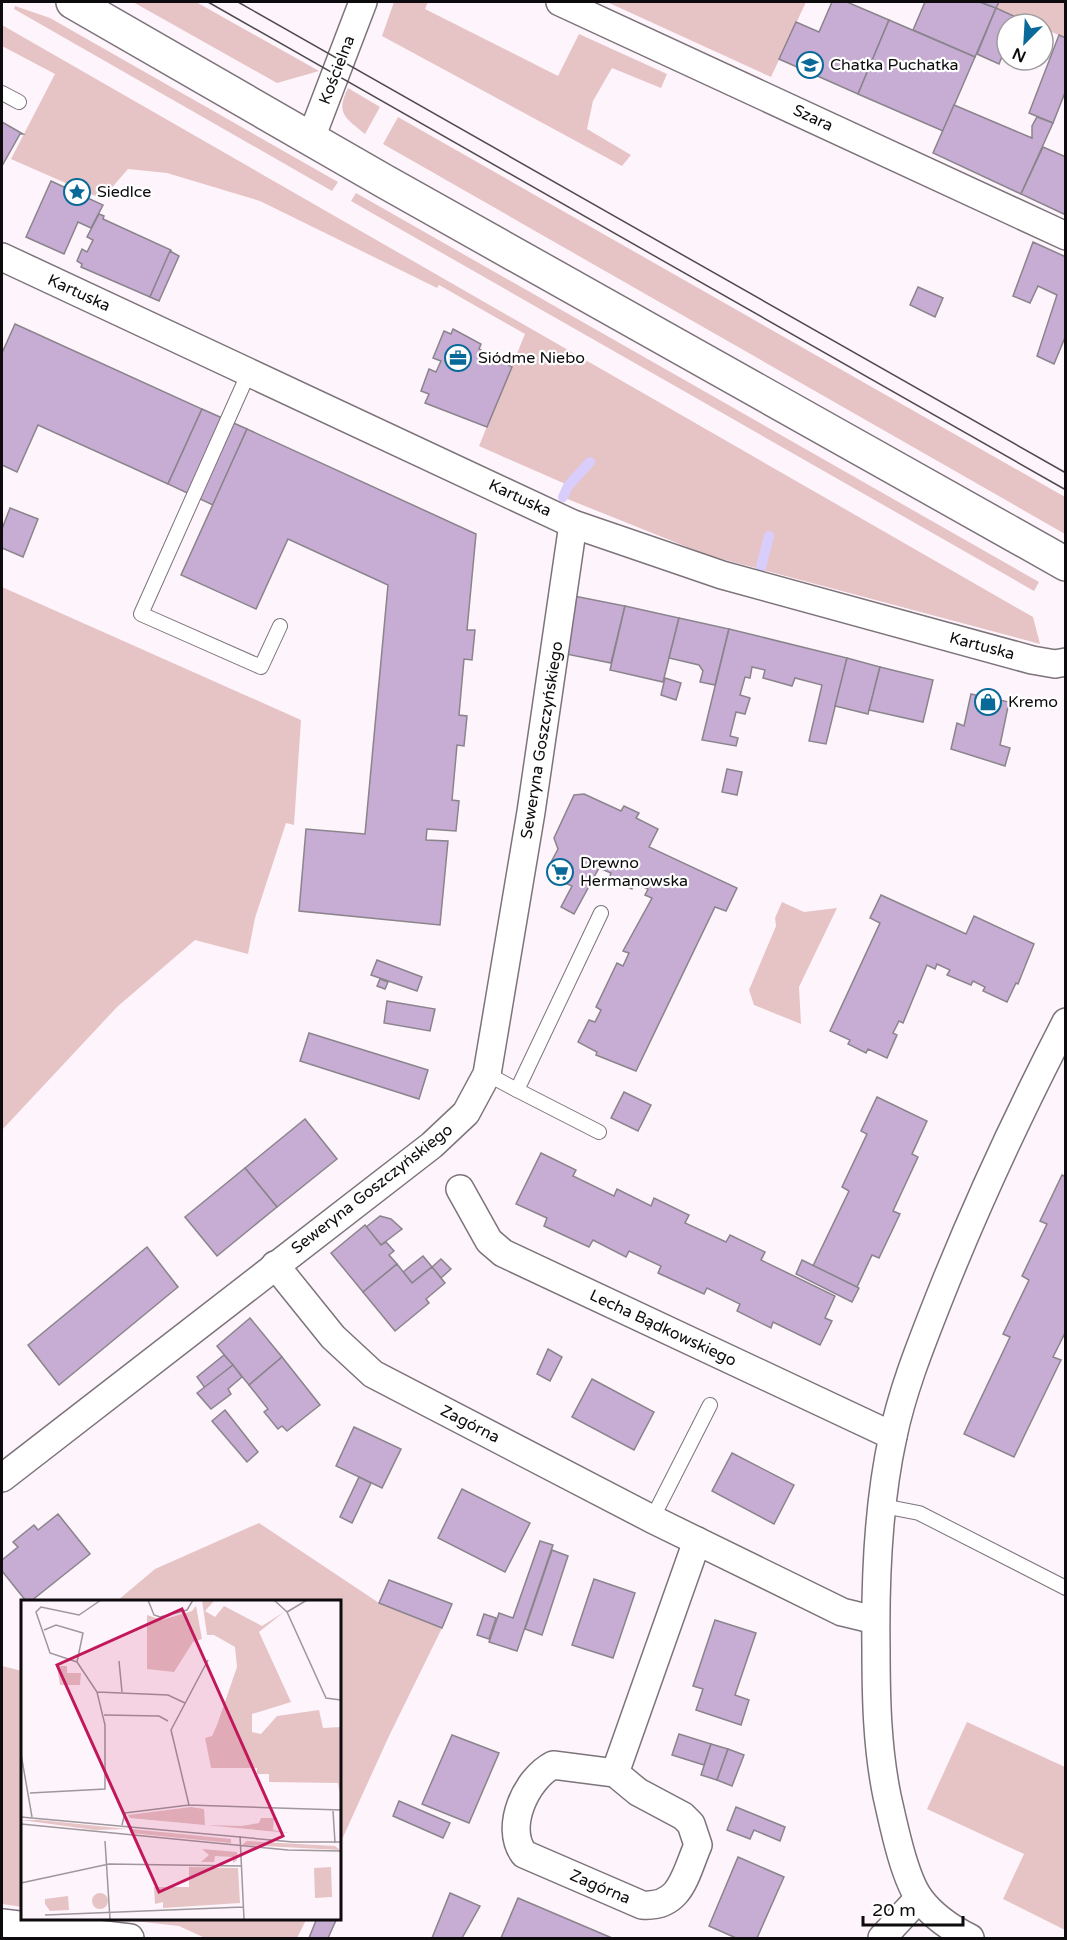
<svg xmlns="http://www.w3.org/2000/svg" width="1067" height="1940" viewBox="0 0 1067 1940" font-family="'Varela Round',sans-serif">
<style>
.green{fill:#e6c4c6}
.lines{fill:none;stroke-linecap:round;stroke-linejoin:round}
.stream{stroke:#d9cefb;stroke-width:10}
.building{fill:#c7acd3;stroke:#8a848c;stroke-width:1.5}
.lane-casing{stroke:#7c747a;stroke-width:16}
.street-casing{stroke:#7c747a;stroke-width:30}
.secondary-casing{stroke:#7c747a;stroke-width:36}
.lane{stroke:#fff;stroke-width:14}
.street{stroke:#fff;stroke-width:27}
.secondary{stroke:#fff;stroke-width:33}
.tram{stroke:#4e494d;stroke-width:1.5}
.labels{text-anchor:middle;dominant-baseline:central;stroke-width:4.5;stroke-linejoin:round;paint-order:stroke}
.poi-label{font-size:16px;fill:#0d0b0d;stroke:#fff;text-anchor:start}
.street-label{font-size:16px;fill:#0d0b0d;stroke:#fff}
.inset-road{fill:none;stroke:#9e979c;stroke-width:1.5}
.view{fill:#c2185b;fill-opacity:0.15;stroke:#c2185b;stroke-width:3}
.inset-edge{fill:none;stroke:#0d0b0d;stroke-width:3}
</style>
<rect width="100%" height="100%" fill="#fef4fb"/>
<g class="green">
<polygon points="133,2 196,2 319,71 277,83"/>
<polygon points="394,2 428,2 425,9 558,76 579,34 667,74 661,88 612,68 593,101 587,129 631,155 622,166 382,36"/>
<polygon points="607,2 806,2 771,77"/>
<polygon points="980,2 1065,2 1065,38 1043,28 1043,24 1033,24"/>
<polygon points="15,6 50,18 338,182 332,191 14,9"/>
<polygon points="2,25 1033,617 1040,644 707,555 565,498 570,486 479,446 525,334 439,285 437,288 260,201 167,173 128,169 102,199 11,159 55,74 2,46"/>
<path d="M348,88l32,19 -15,27c-19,-16 -30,-20 -17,-46z"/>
<polygon points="398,117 1065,497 1065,534 383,144"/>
<polygon points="356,193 1039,582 1034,591 351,201"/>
<polygon points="2,587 301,720 294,825 286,823 255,918 248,954 195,940 117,1007 2,1130"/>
<polygon points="782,902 804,912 837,908 799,987 801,1024 754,1005 749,990 776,926 775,918"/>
<polygon points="259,1523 379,1603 442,1628 389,1736 339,1846 339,1601 117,1601 155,1569"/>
<polygon points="2,1666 22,1671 22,1907 2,1904"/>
<polygon points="967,1722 1065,1767 1065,1930 1003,1899 1024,1854 927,1809"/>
<polygon points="108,1918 307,1918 297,1938 205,1938 179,1926"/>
</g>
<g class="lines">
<g class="stream">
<polyline points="563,497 568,486 590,462"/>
<polyline points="760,571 769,536"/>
</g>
</g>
<g class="building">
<polygon points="832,2 847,2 889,20 858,94 779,59 796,22 819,32"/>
<polygon points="925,2 980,2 996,8 975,57 913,30"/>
<polygon points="980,2 999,2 996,8"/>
<polygon points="996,8 1018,18 1016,24 1007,24 1007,44 999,64 977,54"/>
<polygon points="889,20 975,57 943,131 858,94"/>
<polygon points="1059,35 1066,38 1066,90 1053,123 1029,113"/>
<polygon points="954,105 1032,138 1032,126 1037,117 1053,123 1021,194 933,153"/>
<polygon points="2,122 23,134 20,134 2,166"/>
<polygon points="1043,147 1066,157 1066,215 1021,194"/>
<polygon points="51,181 103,205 91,228 78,222 64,254 26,237"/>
<polygon points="99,214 104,216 103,219 171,250 150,297 81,267 82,264 77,261 82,249 87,252 93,240 87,237"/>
<polygon points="1033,242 1066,257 1066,335 1054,364 1037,356 1057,295 1038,286 1030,303 1013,296"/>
<polygon points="170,251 179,256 159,301 150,297"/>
<polygon points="918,287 943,298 935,317 910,305"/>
<polygon points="15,324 202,409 168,484 38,425 17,472 2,465 2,353"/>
<polygon points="453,329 481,344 479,349 512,367 487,427 425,403 429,394 421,391 429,369 436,372 441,361 433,358 444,331 451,334"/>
<polygon points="202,409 247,429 213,505 168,484"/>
<polygon points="247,429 476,534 467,630 475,630 472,660 464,659 459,715 467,716 464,746 457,745 452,800 459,801 456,831 427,829 426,840 448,841 440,925 299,911 306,829 365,834 388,585 288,539 256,609 181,575"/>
<polygon points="10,508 38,519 23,557 2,548 2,529"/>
<polygon points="574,596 625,606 611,663 566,654"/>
<polygon points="625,606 679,618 663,682 610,670"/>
<polygon points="679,618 729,629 715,685 700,682 703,671 699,665 669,658"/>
<polygon points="729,629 847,658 826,744 809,741 822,685 795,678 792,686 763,678 765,670 752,667 750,678 745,677 740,695 750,698 745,714 736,712 730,736 738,738 736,746 702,740"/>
<polygon points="847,658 880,667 868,714 835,706"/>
<polygon points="880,667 933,680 923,722 869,710"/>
<polygon points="665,678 681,683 676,700 661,695"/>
<polygon points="971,694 1009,702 1000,745 1010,748 1005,766 951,749 957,723 964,726"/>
<polygon points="727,769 742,772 737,795 722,792"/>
<polygon points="584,794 621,811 624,806 639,813 636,818 658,829 649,847 737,888 726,911 715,907 636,1071 596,1055 597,1052 578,1042 589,1020 595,1022 601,1010 596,1007 617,963 623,966 629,953 623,951 652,898 645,895 648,889 635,883 632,889 609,878 611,873 599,868 574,914 561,907 572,886 552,877 549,866 558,849 554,838 574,795"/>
<polygon points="881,895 966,934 974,916 1034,944 1018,984 1016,983 1007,1002 983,991 985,987 973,981 971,985 947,975 950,970 937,964 935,969 927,965 903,1023 899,1021 893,1033 897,1035 887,1058 868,1049 866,1053 848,1044 850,1040 830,1031 880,923 870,918"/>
<polygon points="377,960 422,977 417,991 371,975"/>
<polygon points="380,979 388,982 385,989 377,986"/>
<polygon points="387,1001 435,1009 430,1031 384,1023"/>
<polygon points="309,1033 428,1070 419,1099 300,1061"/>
<polygon points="624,1092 651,1105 638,1131 611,1118"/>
<polygon points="877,1097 927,1121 912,1154 918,1157 893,1211 900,1214 879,1258 872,1255 857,1287 813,1266 849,1191 842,1187 867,1134 861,1131"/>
<polygon points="305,1119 337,1159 277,1207 245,1168"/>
<polygon points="541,1153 576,1170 573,1176 614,1196 617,1189 651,1206 654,1198 689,1215 685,1223 726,1242 730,1235 765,1252 761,1260 835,1296 825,1318 832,1321 820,1345 773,1322 771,1328 737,1311 740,1304 707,1288 704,1294 658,1273 661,1266 629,1251 626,1257 593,1240 589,1247 544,1226 547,1218 516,1204"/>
<polygon points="245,1168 277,1207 217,1256 185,1217"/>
<polygon points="1062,1175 1066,1177 1066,1331 1053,1357 1061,1360 1014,1457 964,1434 1010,1337 1003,1334 1029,1280 1022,1276 1047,1224 1040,1221"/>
<polygon points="380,1216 391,1219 402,1229 381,1245 366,1227"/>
<polygon points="365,1225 381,1245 386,1242 394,1251 389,1255 397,1264 363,1292 331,1253"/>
<polygon points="147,1247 178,1287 59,1385 28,1345"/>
<polygon points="423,1256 432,1267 412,1283 403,1272"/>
<polygon points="441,1259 451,1269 441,1278 432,1267"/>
<polygon points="802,1260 859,1288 852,1302 796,1274"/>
<polygon points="397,1264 412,1283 432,1267 445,1283 426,1299 429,1303 395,1331 363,1292"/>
<polygon points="250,1318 282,1357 249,1385 217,1346"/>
<polygon points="548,1349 562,1357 550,1381 537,1374"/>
<polygon points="224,1355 233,1365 205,1388 197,1377"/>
<polygon points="282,1357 320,1405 287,1431 282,1426 278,1429 264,1412 268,1409 249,1385"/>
<polygon points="233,1365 242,1377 228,1389 231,1394 211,1409 197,1393"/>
<polygon points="592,1379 654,1412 634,1450 572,1417"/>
<polygon points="225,1410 258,1452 247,1462 212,1421"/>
<polygon points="354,1427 401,1449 382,1488 336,1466"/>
<polygon points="732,1453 794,1485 774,1524 712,1491"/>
<polygon points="359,1477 371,1483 352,1523 340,1517"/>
<polygon points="462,1489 530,1523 505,1572 438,1538"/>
<polygon points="58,1514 90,1554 31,1601 26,1601 2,1571 2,1560 18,1547 13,1542 34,1525 38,1530"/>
<polygon points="540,1541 553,1545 517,1651 489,1642 499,1613 513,1618"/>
<polygon points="552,1550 568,1556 542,1635 525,1629"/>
<polygon points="594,1579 635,1593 613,1658 572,1645"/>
<polygon points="389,1580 452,1604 442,1628 379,1603"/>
<polygon points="484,1614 496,1618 489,1639 477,1635"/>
<polygon points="715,1620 756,1633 735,1695 749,1700 741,1725 696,1710 703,1689 693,1686"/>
<polygon points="679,1734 711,1744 704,1765 672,1755"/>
<polygon points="452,1735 499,1753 469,1823 422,1804"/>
<polygon points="711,1744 728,1749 717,1780 701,1775"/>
<polygon points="728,1749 744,1755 732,1786 717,1780"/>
<polygon points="399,1801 450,1823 443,1838 393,1816"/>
<polygon points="736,1807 785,1827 780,1841 754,1830 750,1839 727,1830"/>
<polygon points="738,1857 784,1877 757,1938 736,1938 709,1926"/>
<polygon points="450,1893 480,1906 462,1938 432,1938"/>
<polygon points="518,1898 612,1938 501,1938"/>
<polygon points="317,1918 337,1918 328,1938 309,1938"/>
</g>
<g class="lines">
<defs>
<g id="lane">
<polyline points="2,93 19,102"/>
<polyline points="249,372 141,614 261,667 280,626"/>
<polyline points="487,1074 517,1090"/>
<polyline points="599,1132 517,1090 601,913"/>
<polyline points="883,1506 919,1513 1066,1588"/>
<polyline points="652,1519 710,1405"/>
</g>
<g id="street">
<polyline points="560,2 1066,236"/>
<polyline points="311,138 363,2"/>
<polyline points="2,257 573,524 722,575 1032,660 1055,664 1066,662"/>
<polyline points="460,1189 489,1241 503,1253 893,1436"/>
<polyline points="275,1265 333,1337 373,1374 652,1519 842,1612 875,1620"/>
<polyline points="2,1478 432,1145 466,1113 487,1074 531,812 573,524"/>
<path d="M553,1765l62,8 23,19 45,24 8,8 7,21c-13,30 -17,63 -56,60l-118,-51c-20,-27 2,-75 29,-89z"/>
<polyline points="615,1773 697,1541"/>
<polyline points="2,1923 130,1938"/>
<polyline points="882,1938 919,1898"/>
<path d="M970,1938c-18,-9 -38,-23 -50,-39 -16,-21 -27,-77 -33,-103 -10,-49 -11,-98 -11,-148 -1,-69 2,-144 17,-212 10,-48 29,-94 47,-140 37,-93 80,-185 126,-274"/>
</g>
<polyline id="secondary" points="73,2 384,181 1066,564"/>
</defs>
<use href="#lane" class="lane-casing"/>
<use href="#street" class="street-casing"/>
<use href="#secondary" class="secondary-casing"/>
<use href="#lane" class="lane"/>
<use href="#street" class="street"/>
<use href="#secondary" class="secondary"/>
<g class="tram">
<polyline points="208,2 1066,490"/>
<polyline points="238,2 1066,473"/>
</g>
</g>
<defs>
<symbol id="school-ring" viewBox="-11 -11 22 22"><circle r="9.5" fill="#fff" stroke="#096998" stroke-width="1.5"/><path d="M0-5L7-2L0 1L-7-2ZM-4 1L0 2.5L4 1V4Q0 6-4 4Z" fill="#096998"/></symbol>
<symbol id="sight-ring" viewBox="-11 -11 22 22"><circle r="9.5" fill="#fff" stroke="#096998" stroke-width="1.5"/><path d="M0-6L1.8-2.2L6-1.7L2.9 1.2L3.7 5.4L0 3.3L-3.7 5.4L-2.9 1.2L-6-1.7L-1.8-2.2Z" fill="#096998"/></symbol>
<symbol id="office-ring" viewBox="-11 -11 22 22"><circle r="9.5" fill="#fff" stroke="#096998" stroke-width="1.5"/><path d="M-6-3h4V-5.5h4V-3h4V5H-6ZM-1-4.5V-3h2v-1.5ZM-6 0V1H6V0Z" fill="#096998"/></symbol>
<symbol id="shop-ring" viewBox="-11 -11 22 22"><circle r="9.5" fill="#fff" stroke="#096998" stroke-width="1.5"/><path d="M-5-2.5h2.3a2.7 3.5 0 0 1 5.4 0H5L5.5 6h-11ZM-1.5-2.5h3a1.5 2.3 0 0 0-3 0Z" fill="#096998"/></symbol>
<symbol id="supermarket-ring" viewBox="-11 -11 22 22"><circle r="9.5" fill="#fff" stroke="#096998" stroke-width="1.5"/><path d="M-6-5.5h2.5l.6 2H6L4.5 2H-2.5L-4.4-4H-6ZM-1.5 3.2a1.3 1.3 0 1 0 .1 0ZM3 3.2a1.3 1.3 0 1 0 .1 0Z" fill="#096998"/></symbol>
</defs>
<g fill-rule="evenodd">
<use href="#school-ring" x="795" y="50" width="30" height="30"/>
<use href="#sight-ring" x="62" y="177" width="30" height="30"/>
<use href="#office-ring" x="443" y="343" width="30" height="30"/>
<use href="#shop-ring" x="973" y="687" width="30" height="30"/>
<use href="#supermarket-ring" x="545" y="857" width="30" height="30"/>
</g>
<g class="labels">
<g class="poi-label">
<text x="830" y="65">Chatka Puchatka</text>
<text x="97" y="192">Siedlce</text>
<text x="478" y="358">Siódme Niebo</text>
<text x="1008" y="702">Kremo</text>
<text x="580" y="863">Drewno<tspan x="580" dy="18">Hermanowska</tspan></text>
</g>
<g class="street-label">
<text transform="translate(337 70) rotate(-69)">Kościelna</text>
<text transform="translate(813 118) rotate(25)">Szara</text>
<text transform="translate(79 293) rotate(25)">Kartuska</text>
<text transform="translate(520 498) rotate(25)">Kartuska</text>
<text transform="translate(982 646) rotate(15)">Kartuska</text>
<text transform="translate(542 740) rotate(-81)">Seweryna Goszczyńskiego</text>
<text transform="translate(372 1189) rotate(-38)">Seweryna Goszczyńskiego</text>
<text transform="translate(663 1328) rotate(25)">Lecha Bądkowskiego</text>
<text transform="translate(470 1424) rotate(27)">Zagórna</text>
<text transform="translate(600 1887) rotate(23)">Zagórna</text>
</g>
</g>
<g transform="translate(21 1600)">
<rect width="320" height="320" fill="#fef4fb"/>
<path d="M181,0l12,1 -9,10 10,6 9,-11 38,20 22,-14 -25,20 32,70 -39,12v18l9,2 16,-18 42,-6 4,18 17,-1v67l-2,-11 -69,-1v-8h-12v-6h-46l-6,-30 7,-2 5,-11 20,-58 -2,-20 -21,-12h-7zM175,6l6,33 -9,3 -19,30 -27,-3v-54l15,5 30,-9zM36,66h10v7h14l-1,12h-20zM170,207l13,2 1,16 37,1 17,-3 2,-5h13l-1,12 17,3 -160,-15 -2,-3zM0,220h19l87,9 -32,1zM110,229l100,10v4l-101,-10zM226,241l88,5 5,4 -98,-5zM181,249l35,3v8l-4,3v-6l-18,-1 -1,6h-13l8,-7zM168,267l49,1 2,35 -77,5v-6l-8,2 -1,-17h35zM310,267l1,30 -17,1 -1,-30zM71 301a8 8 0 1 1 16 0a8 8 0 1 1-16 0ZM47,296l1,14 -19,1 -5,-7v-5z" fill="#e6c4c6"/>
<path class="inset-road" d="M127,0l6,15 6,2 27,-7 6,-10M253,0l13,12 39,86 15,2M266,12l20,-12M23,30l12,-5 27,8 -6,29M98,61l3,31M76,92l71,3 17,8M83,115l55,1 9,5M0,154l11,63M9,193l75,-4v-64l-8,-33 -20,-30 -27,-9 -14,-41 5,-5 38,8 22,-15M168,205l-18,-75 37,-70M312,211l2,32M0,217l272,25h48M0,224l267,26 53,1M101,225l3,-12 64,-8 152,5M219,236l4,83M84,241l5,78M0,283l88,-19 132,2M24,315l198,-8"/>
<path class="view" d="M161,9l101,227 -124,56 -102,-227z"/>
<rect width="320" height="320" class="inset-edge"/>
</g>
<rect width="1067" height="1940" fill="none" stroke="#0d0b0d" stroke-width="6"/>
<g transform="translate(1025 42) rotate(204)"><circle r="28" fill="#ffffff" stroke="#9e9d9e" stroke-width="1.5"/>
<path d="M0-4.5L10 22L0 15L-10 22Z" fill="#096998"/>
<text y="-9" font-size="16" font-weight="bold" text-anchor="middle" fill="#0d0b0d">N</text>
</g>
<path d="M863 1916v9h100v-9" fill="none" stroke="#0d0b0d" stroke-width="3"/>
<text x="872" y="1916" font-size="18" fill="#0d0b0d" stroke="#ffffff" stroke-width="4.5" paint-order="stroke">20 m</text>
</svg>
